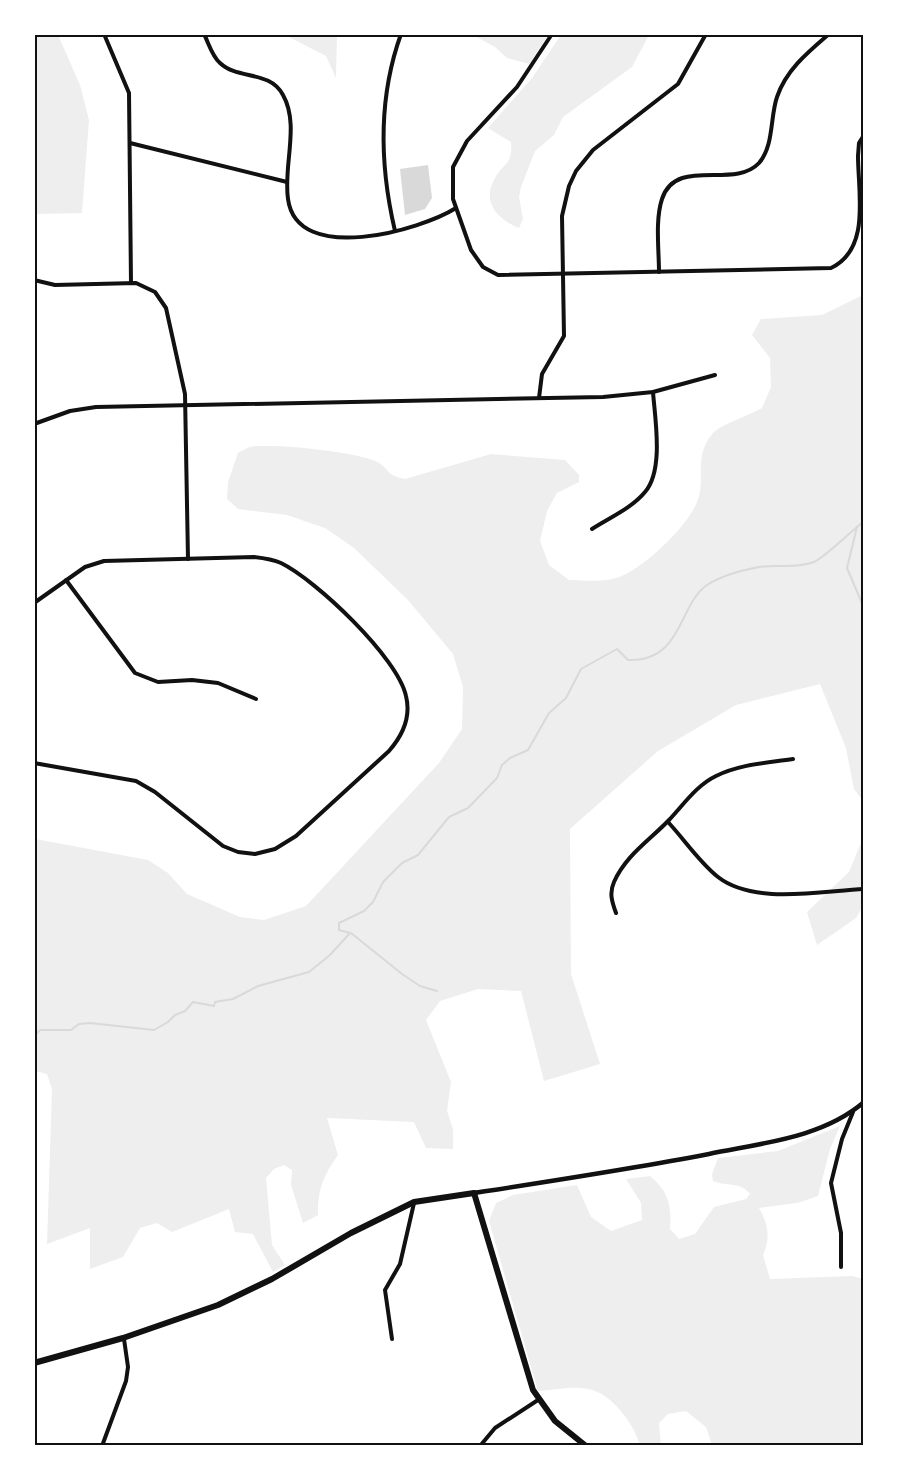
<svg xmlns="http://www.w3.org/2000/svg" width="898" height="1480" viewBox="0 0 898 1480" font-family="Roboto,sans-serif">
<style>
.green{fill:#eee}
.water{fill:#d9d9d9}
.lines{fill:none;stroke-linecap:round;stroke-linejoin:round}
.stream{stroke:#d9d9d9;stroke-width:2}
.minor{stroke:#111;stroke-width:4}
.tertiary{stroke:#111;stroke-width:4.5}
.primary{stroke:#111;stroke-width:6}
.neatline{fill:none;stroke:#111;stroke-width:2}
</style>
<rect width="100%" height="100%" fill="#fff"/>
<g class="green">
<polygon points="34,35 58,35 80,85 89,120 82,213 35,214"/>
<polygon points="285,35 337,35 336,78 326,56"/>
<polygon points="473,35 548,35 529,64 507,58 495,47"/>
<path d="M561,35h88l-17,32 -69,50 -9,18 -19,16 -14,36 -2,10 4,22 -4,9c-22,-9 -38,-26 -24,-50 9,-16 18,-13 16,-36l-23,-14 44,-50z"/>
<path d="M863,295v506l-9,-12 -8,-41 -26,-64 -84,21 -78,46 -88,78 1,145 29,90 -56,17 -23,-90 -43,-2 -38,12 -14,19 25,62 -4,29 6,18v20l-27,-1 -12,-26 -87,-4 11,37c-14,19 -21,36 -20,60l-15,8 -12,-38 1,-15 -8,-5 -10,4 -8,9 6,67 13,20 -12,7 -20,-38 -18,-2 -6,-23 -57,23 -15,-9 -17,5 -17,29 -33,12v-41l-43,16 5,-155 -5,-15 -12,-3v-232l113,21 20,13 19,21 53,23 24,3 42,-14 133,-143 23,-34 1,-42 -10,-33 -45,-54 -54,-52 -29,-20 -38,-13 -49,-6 -11,-10 1,-17 10,-29c4,-2 8,-5 12,-6 21,-4 112,5 129,16 13,9 7,12 26,16l86,-25 74,6 14,15v7l-22,11 -10,18 -7,30 9,24 20,15c15,0 35,3 50,-3 25,-9 68,-50 78,-75 10,-25 -5,-44 16,-69 7,-8 37,-18 49,-25l9,-21 -1,-29 -18,-23 9,-16 61,-4z"/>
<polygon points="863,838 863,906 856,918 817,945 807,912 849,872"/>
<path d="M840,1126l-10,23 -12,47 -21,7 -38,5c9,15 12,30 4,47l7,24 82,-3 11,3v166h-151l-6,-18 -20,-16 -18,3 -9,9 2,22h-24l2,-3c-5,-13 -10,-21 -19,-32 -26,-30 -46,-22 -82,-19l-49,-170 7,-18 17,-8 64,-10 14,32 20,14 31,-11 -1,-17 -15,-24 24,-3c18,15 22,29 20,53l9,10 16,-5 19,-27 32,-8 4,-5c-10,-13 -23,-7 -37,-13l-1,-7 6,-16 60,-7z"/>
</g>
<polygon class="water" points="428,165 432,198 425,209 405,215 400,169"/>
<g class="lines">
<g class="stream">
<polyline points="857,527 847,568 864,608"/>
<polyline points="351,933 402,974 420,986 437,991"/>
<path d="M34,1036l6,-6h31l8,-6 11,-1 64,7 14,-8 7,-7 10,-4 8,-9 21,4 1,-4 18,-3 25,-13 51,-14 21,-17 20,-22 -11,-3v-7l25,-12 9,-9 10,-20 19,-19 16,-8 31,-38 19,-9 29,-30 5,-13 8,-7 18,-8 21,-37 17,-15 15,-29 36,-20 11,11c55,2 50,-55 79,-75 14,-9 36,-15 52,-18 19,-3 36,2 55,-5 10,-4 40,-33 50,-41"/>
</g>
<g class="minor">
<polyline points="104,34 129,93 131,283"/>
<path d="M204,34c5,10 8,22 16,29 18,17 50,7 63,32 17,30 0,71 5,104 9,67 133,31 168,9"/>
<path d="M552,34l-35,53 -50,54 -14,26v32l18,51 12,17 15,8 333,-7c40,-19 27,-75 27,-112l1,-13 5,-8"/>
<polyline points="130,143 287,182"/>
<path d="M395,231c-15,-64 -17,-133 6,-197"/>
<path d="M659,272c0,-22 -4,-52 3,-73 14,-43 72,-9 97,-36 15,-17 11,-46 18,-66 9,-27 31,-45 52,-63"/>
<polyline points="34,280 55,285 136,283 155,292 166,308 185,394 188,559"/>
<polyline points="539,398 542,374 564,336 562,216 569,186 576,171 593,150 678,84 706,34"/>
<polyline points="34,424 70,411 96,407 603,397 653,392 715,375"/>
<path d="M592,529c17,-11 40,-21 53,-37 19,-22 10,-73 8,-100"/>
<polyline points="66,580 135,673 158,682 192,680 218,683 256,699"/>
<path d="M34,603l51,-36 19,-6 150,-4c9,1 18,2 27,6 35,17 117,95 125,133 5,20 -3,39 -17,55l-93,85 -21,13 -20,5 -17,-2 -15,-6 -68,-54 -19,-11 -102,-18"/>
<path d="M668,822c16,17 31,40 50,55 36,28 102,14 146,12"/>
<path d="M616,913c-4,-11 -7,-20 -2,-31 12,-27 36,-42 55,-62 15,-16 28,-35 47,-44 24,-12 51,-13 77,-17"/>
<polyline points="841,1267 841,1233 831,1183 842,1139 853,1112"/>
<polyline points="392,1339 385,1290 400,1264 414,1203"/>
<polyline points="372,1445 375,1446"/>
<polyline points="102,1446 126,1381 128,1367 124,1339"/>
<polyline points="480,1446 495,1428 538,1400"/>
</g>
<path class="tertiary" d="M474,1193c78,-12 157,-24 235,-39 53,-11 113,-16 155,-52"/>
<polyline class="primary" points="34,1363 123,1338 218,1305 272,1279 351,1233 414,1202 474,1193 533,1390 555,1421 586,1446"/>
</g>
<rect width="898" height="1480" fill="none" stroke="#ffffff" stroke-width="72"/>
<rect x="36" y="36" width="826" height="1408" class="neatline"/>
</svg>
